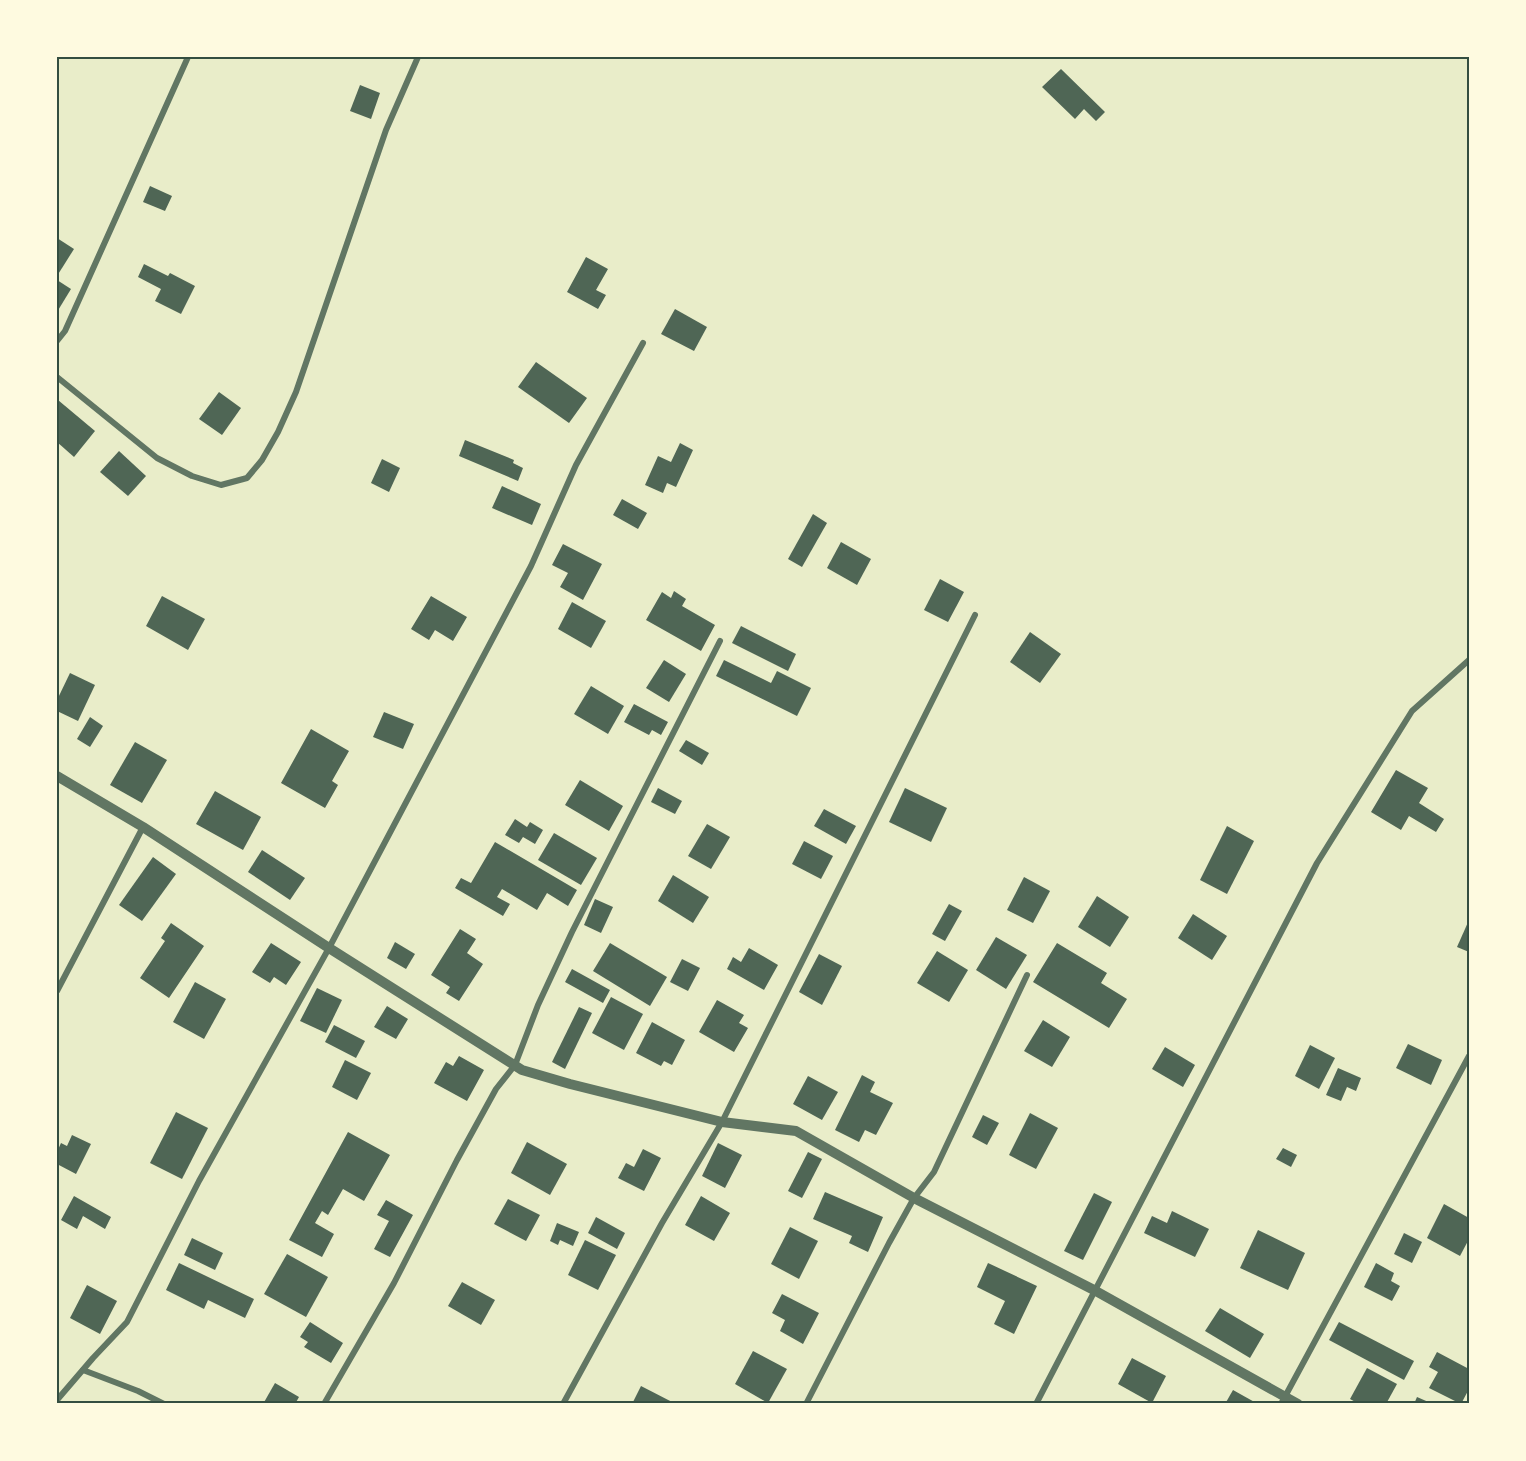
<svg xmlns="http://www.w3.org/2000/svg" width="1526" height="1461" viewBox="0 0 1526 1461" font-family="'Fira Sans',sans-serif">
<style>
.building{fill:#4f6655}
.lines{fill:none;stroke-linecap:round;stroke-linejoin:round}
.minor{stroke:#617663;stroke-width:6}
.tertiary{stroke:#617663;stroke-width:10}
.neatline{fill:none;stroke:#344e41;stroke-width:2}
</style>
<rect width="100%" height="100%" fill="#e9edc9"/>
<g class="building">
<polygon points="1061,69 1105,112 1096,121 1084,109 1075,119 1042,87"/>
<polygon points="360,85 380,93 371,119 350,111"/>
<polygon points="150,186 172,196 165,211 143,202"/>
<polygon points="57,238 74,249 57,276"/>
<polygon points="586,257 608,269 596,290 606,295 598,309 567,292"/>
<polygon points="144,264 168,276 170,273 195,286 181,314 155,301 161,289 138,277"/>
<polygon points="57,280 71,289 57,312"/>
<polygon points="675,309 707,327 694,351 661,334"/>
<polygon points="536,362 587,398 569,423 518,387"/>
<polygon points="219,392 241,408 222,435 199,419"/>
<polygon points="58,400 95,431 74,457 57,442"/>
<polygon points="465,440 514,460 513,463 523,468 518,481 459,456"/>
<polygon points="680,443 693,450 676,487 667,483 663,493 645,485 658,456 671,462"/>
<polygon points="119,451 146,476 128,496 100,472"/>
<polygon points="382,459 400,468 389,492 371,483"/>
<polygon points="502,486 541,504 532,525 492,508"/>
<polygon points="622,499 647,513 638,529 613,515"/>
<polygon points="813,514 827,523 802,567 788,559"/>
<polygon points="841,542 871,559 857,585 827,568"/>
<polygon points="563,544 602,564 583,600 560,587 568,573 552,565"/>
<polygon points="940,579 964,592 948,622 924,610"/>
<polygon points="674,591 686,599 682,606 715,625 701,651 646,620 662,592 671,598"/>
<polygon points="162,596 205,619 188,650 146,626"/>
<polygon points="431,596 467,617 453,641 435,630 429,640 411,629"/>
<polygon points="572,602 606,621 591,648 558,629"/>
<polygon points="741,626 796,654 788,671 732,643"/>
<polygon points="1030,632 1061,654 1040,683 1010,662"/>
<polygon points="664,660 686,674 669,702 646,688"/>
<polygon points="724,660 771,683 777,671 811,688 797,716 716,676"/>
<polygon points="70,673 95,685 78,721 57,711 57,700"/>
<polygon points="591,686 624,706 608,734 574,714"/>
<polygon points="634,704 668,722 661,735 652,730 649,735 624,722"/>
<polygon points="384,712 414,724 403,749 373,737"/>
<polygon points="90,717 103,726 90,747 77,739"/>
<polygon points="311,729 349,751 332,781 338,785 325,808 281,783"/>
<polygon points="686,740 709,753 702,765 679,751"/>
<polygon points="135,742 167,760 142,803 110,785"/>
<polygon points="1396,770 1428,788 1419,803 1444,819 1436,832 1409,816 1401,830 1371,812"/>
<polygon points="580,780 623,806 609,831 565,805"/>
<polygon points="658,788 682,801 675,814 651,802"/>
<polygon points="905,788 947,808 931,842 889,822"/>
<polygon points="215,791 261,817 243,850 196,824"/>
<polygon points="824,809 856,826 846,844 814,826"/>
<polygon points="515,819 527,827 530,822 543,830 535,844 523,837 519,843 505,835"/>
<polygon points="707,824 730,837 711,869 688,856"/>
<polygon points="1227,826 1254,841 1227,894 1200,880"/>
<polygon points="554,833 597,858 581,885 538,860"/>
<polygon points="804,841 833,856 821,879 792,864"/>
<polygon points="495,842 577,890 568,906 547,893 537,910 502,889 497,897 510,904 503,916 455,888 461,878 471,883"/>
<polygon points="262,850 305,878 290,900 248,872"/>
<polygon points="153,857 176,874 142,921 119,905"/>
<polygon points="673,875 709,897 693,923 658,901"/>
<polygon points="1024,877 1050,891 1033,923 1007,910"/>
<polygon points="1097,896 1129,917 1110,947 1078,927"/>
<polygon points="595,899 613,907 601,933 584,925"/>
<polygon points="949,904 962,911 945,941 932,934"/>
<polygon points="1193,914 1227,936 1212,960 1178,938"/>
<polygon points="1469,920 1469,952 1457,947"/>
<polygon points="171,923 204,946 169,998 140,978 165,941 161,938"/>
<polygon points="460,929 476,939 467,953 483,964 459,1001 446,993 450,987 431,975"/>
<polygon points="996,937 1027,955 1006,989 976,970"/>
<polygon points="395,942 415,954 406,969 387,958"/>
<polygon points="271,943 301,962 286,985 274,977 270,983 252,972"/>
<polygon points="610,943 667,977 650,1006 593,971"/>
<polygon points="1057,943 1107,973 1101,983 1127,999 1109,1028 1033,982"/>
<polygon points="749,948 778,965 764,990 727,969 733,957 741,962"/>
<polygon points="937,951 968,970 949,1002 917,983"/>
<polygon points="819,954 842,966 822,1005 799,992"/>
<polygon points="682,959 700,968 688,991 670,982"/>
<polygon points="572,969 610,990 603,1003 565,982"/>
<polygon points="195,982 226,999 204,1039 173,1022"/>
<polygon points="317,988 342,1000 326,1033 300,1021"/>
<polygon points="611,997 643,1014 624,1050 592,1033"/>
<polygon points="717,1000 744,1015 739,1023 748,1028 734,1052 699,1032"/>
<polygon points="387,1006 408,1019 396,1039 374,1027"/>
<polygon points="579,1007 592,1013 565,1069 552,1062"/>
<polygon points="1043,1020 1070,1037 1052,1067 1024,1051"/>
<polygon points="652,1022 685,1040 672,1065 664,1061 661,1066 636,1053"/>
<polygon points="334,1025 365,1041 356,1058 325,1042"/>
<polygon points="1408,1044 1442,1060 1431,1085 1396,1068"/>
<polygon points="1310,1045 1335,1058 1319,1089 1295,1076"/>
<polygon points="1165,1047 1195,1065 1183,1087 1152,1069"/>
<polygon points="459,1056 484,1070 467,1101 434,1083 446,1062 453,1066"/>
<polygon points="345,1060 371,1073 357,1100 332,1087"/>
<polygon points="1338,1068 1361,1078 1356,1091 1347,1087 1341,1101 1326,1095"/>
<polygon points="862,1075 875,1082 870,1092 893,1103 876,1135 865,1130 859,1142 835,1130"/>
<polygon points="808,1076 838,1092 822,1120 793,1104"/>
<polygon points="176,1112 208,1128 182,1179 150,1163"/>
<polygon points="1030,1113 1058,1128 1036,1169 1009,1155"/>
<polygon points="983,1115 999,1123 987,1145 972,1137"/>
<polygon points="348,1132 390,1155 364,1201 343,1189 328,1215 322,1211 315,1223 334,1234 322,1257 289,1240"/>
<polygon points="72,1135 91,1144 76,1174 57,1164 57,1152 61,1143 67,1146"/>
<polygon points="527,1142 567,1164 550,1195 511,1173"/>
<polygon points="718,1143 742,1155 725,1188 702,1176"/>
<polygon points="1283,1148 1297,1155 1291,1167 1276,1159"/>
<polygon points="643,1149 661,1158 644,1191 618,1178 626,1163 634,1167"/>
<polygon points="808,1152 822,1159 802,1198 788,1191"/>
<polygon points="825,1192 883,1217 868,1252 849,1243 852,1236 813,1219"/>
<polygon points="1094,1193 1112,1202 1083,1260 1064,1251"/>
<polygon points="74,1196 111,1217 105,1229 83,1216 77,1229 61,1220"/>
<polygon points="701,1196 730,1213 714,1241 685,1225"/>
<polygon points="508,1199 540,1215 526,1241 494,1224"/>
<polygon points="386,1200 413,1215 390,1257 374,1249 389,1221 377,1215"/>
<polygon points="1444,1204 1469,1218 1469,1239 1460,1256 1427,1238"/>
<polygon points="1172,1211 1209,1229 1195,1257 1144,1233 1152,1216 1167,1223"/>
<polygon points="596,1217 625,1233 617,1249 588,1233"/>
<polygon points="557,1223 579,1232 573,1246 560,1240 558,1245 550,1241"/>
<polygon points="790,1227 818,1241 799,1279 771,1264"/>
<polygon points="1258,1230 1305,1253 1288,1290 1240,1268"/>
<polygon points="1404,1233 1422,1242 1412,1263 1394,1254"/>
<polygon points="192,1238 223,1253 215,1270 184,1255"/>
<polygon points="585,1240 616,1255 598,1290 568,1275"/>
<polygon points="287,1254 328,1277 306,1317 264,1294"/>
<polygon points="179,1263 254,1299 245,1318 208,1300 204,1309 166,1290"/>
<polygon points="988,1263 1037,1286 1014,1334 994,1324 1005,1301 977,1287"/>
<polygon points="1376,1263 1394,1273 1391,1281 1400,1286 1392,1301 1364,1287"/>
<polygon points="462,1282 495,1300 481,1325 448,1306"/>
<polygon points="87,1285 117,1301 100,1334 70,1318"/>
<polygon points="782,1294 819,1313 803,1344 780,1331 785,1320 772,1313"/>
<polygon points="1220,1308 1264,1334 1250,1358 1205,1331"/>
<polygon points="310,1322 343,1343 331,1363 304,1347 308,1342 300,1337"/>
<polygon points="1339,1322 1414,1361 1404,1380 1329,1340"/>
<polygon points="753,1351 787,1369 768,1403 735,1384"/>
<polygon points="1437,1352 1469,1369 1469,1389 1461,1404 1429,1388 1438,1372 1429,1367"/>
<polygon points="1132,1358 1166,1376 1152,1403 1118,1384"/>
<polygon points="1367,1368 1397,1384 1386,1404 1359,1404 1350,1399"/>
<polygon points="275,1383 299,1397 295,1404 263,1404"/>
<polygon points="641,1386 676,1404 632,1404"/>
<polygon points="1233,1390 1258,1404 1225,1404"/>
<polygon points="1417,1397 1433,1404 1414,1404"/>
</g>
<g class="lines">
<g class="minor">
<polyline points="57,341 65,331 188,57"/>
<polyline points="57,377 157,458 192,476 221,485 247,478 262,460 278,432 296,392 386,130 418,57"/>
<polyline points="57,991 143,827"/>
<polyline points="83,1370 138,1391 164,1404"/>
<polyline points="57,1400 93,1358 127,1322 199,1181 329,948 531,566 576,465 643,343"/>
<polyline points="324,1404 394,1283 457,1160 496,1089 515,1065 538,1005 572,932 720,641"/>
<polyline points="563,1404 662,1223 722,1122 975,615"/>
<polyline points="806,1404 889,1243 914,1198 934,1172 1027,975"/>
<polyline points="1036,1404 1317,863 1412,711 1469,660"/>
<polyline points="1281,1404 1469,1056"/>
</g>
<polyline class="tertiary" points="57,776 143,827 329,948 522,1070 570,1084 722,1122 796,1131 914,1198 1094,1290 1298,1404"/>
</g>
<rect width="1526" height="1461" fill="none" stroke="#fefae0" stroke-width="117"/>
<rect x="58" y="58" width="1410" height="1344" class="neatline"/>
</svg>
